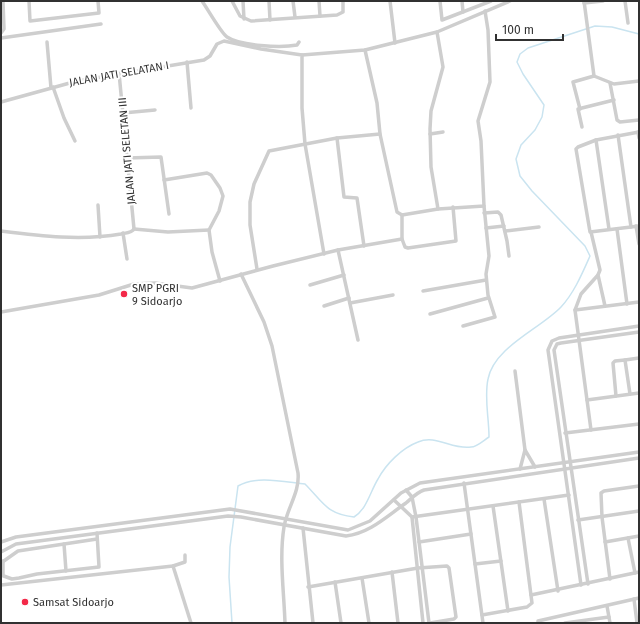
<svg xmlns="http://www.w3.org/2000/svg" width="640" height="624" viewBox="0 0 640 624" font-family="'Fira Sans',sans-serif">
<style>
.lines{fill:none;stroke-linecap:round;stroke-linejoin:round}
.stream{stroke:#cae4f0;stroke-width:1.5}
.street{stroke:#cecece;stroke-width:3.5}
.poi-dot{fill:#f32848;stroke:#fff;stroke-width:1.5}
.labels{text-anchor:middle;dominant-baseline:central;stroke-width:4;stroke-linejoin:round;paint-order:stroke}
.street-label{font-size:11px;fill:#313131;stroke:#fff}
.poi-label{font-size:11px;fill:#313131;stroke:#fff;text-anchor:start}
</style>
<rect width="100%" height="100%" fill="#fff"/>
<g class="lines">
<path class="stream" d="M232,623l-3,-46 1,-30 8,-61c18,-11 47,-4 67,-2 18,18 21,30 49,33 13,-8 16,-25 24,-38 8,-15 24,-31 40,-37 18,-8 34,8 53,5 6,0 13,-7 18,-10 0,-20 -5,-39 -1,-58 6,-32 52,-50 73,-72 13,-14 21,-33 29,-51l-5,-10 -53,-55 -12,-15 -4,-17 5,-14 14,-15 7,-13 2,-12 -21,-31 -6,-12 3,-8 8,-6 67,-22 17,1 27,7"/>
<g class="street">
<polyline points="29,1 30,21 99,13 98,1"/>
<path d="M202,1c5,7 19,32 25,36 13,9 54,11 70,8l2,-3"/>
<polyline points="232,1 240,16 251,21 337,15 343,12 343,1"/>
<polyline points="243,1 244,19"/>
<polyline points="269,1 270,20"/>
<polyline points="293,1 295,17"/>
<polyline points="319,1 320,16"/>
<polyline points="390,1 395,43"/>
<polyline points="440,1 442,20 491,1"/>
<polyline points="462,1 463,12"/>
<polyline points="584,1 594,76"/>
<polyline points="625,1 628,23"/>
<polyline points="584,3 603,1"/>
<polyline points="437,32 510,1"/>
<polyline points="1,33 4,29 3,1"/>
<polyline points="1,38 101,24"/>
<polyline points="47,42 51,88"/>
<polyline points="365,50 377,103 380,134 397,212 402,215 402,239 405,247 408,248 456,241 453,207"/>
<polyline points="302,55 365,50 437,32 443,67 431,111 430,129 431,167 438,209"/>
<polyline points="187,62 191,108"/>
<polyline points="119,73 134,229"/>
<polyline points="610,83 617,120 620,122 639,120"/>
<polyline points="53,87 64,118 75,141"/>
<polyline points="1,102 77,81 204,60 210,56 217,44 224,41 261,49 302,55 302,108 305,144 324,254"/>
<polyline points="580,109 573,82 594,76 614,84 639,81"/>
<polyline points="123,113 155,110"/>
<polyline points="582,127 578,109 614,100"/>
<polyline points="638,132 639,138"/>
<polyline points="639,132 596,140 578,147 576,149 590,232 639,226"/>
<polyline points="430,134 443,132"/>
<polyline points="618,135 631,227"/>
<polyline points="337,138 344,197 357,198 364,246"/>
<polyline points="596,140 609,229"/>
<polyline points="127,158 161,157 169,214"/>
<polyline points="164,180 207,173 211,175 220,188 223,196 219,211 209,230 212,252 220,281"/>
<polyline points="98,205 100,237"/>
<polyline points="484,213 498,212 501,215 507,241 509,256"/>
<polyline points="402,215 438,209 484,206 481,141 478,121 490,82 488,30 485,11"/>
<polyline points="636,226 639,244"/>
<polyline points="486,228 504,226"/>
<polyline points="134,229 168,232 209,230"/>
<polyline points="617,229 627,304"/>
<path d="M1,231c40,5 80,10 120,3 4,-1 11,-1 13,-5"/>
<polyline points="505,231 539,227"/>
<polyline points="123,233 127,259"/>
<polyline points="338,250 358,340"/>
<polyline points="257,269 250,225 250,202 254,184 269,151 337,138 380,134"/>
<path d="M241,274l23,48 8,24 26,127c2,19 -11,35 -14,54 -5,31 0,65 1,96"/>
<polyline points="598,275 605,306"/>
<polyline points="310,285 344,275"/>
<polyline points="423,291 486,280"/>
<polyline points="350,303 393,295"/>
<polyline points="324,306 349,298"/>
<polyline points="575,310 639,302"/>
<polyline points="1,312 99,295 134,284 155,283 192,288 273,266 338,250 402,239"/>
<polyline points="430,314 488,298"/>
<polyline points="463,326 495,317 488,295 486,274 489,256 484,206"/>
<polyline points="625,360 639,358"/>
<polyline points="515,371 525,450"/>
<polyline points="616,396 613,363 615,361 625,360 630,394"/>
<polyline points="587,400 639,393"/>
<polyline points="591,430 575,310 581,294 598,275 600,270 591,232"/>
<polyline points="565,433 639,424"/>
<polyline points="520,469 525,450 535,467"/>
<polyline points="464,483 483,623"/>
<polyline points="406,490 412,497 416,517 429,623"/>
<polyline points="544,499 558,591"/>
<polyline points="394,500 412,517 423,623"/>
<polyline points="493,506 508,611"/>
<polyline points="412,517 569,495"/>
<polyline points="578,520 639,511"/>
<polyline points="303,528 313,623"/>
<polyline points="628,538 635,573"/>
<polyline points="1,542 16,537 230,509 348,530 370,521 401,493 420,483 639,452"/>
<polyline points="419,542 471,534"/>
<polyline points="605,542 639,536"/>
<polyline points="64,544 66,571"/>
<path d="M1,552l15,-8 212,-28 13,1 105,19c24,-3 41,-20 60,-33 6,-5 10,-10 18,-13l215,-32"/>
<polyline points="1,563 18,551 97,539"/>
<polyline points="475,564 501,561"/>
<polyline points="173,566 191,623"/>
<polyline points="392,572 398,623"/>
<polyline points="1,575 12,579 19,578 37,574 99,567 97,533"/>
<polyline points="3,575 3,561"/>
<polyline points="362,578 369,623"/>
<polyline points="610,579 602,517 601,493 604,491 639,486"/>
<polyline points="335,582 341,623"/>
<polyline points="588,584 554,350 557,344 561,343 639,332"/>
<polyline points="1,585 173,566 185,562 185,555"/>
<polyline points="581,585 548,350 552,341 559,338 639,326"/>
<polyline points="308,587 418,568 447,566 449,568 456,617 454,619 430,623"/>
<polyline points="531,595 639,572"/>
<polyline points="634,599 637,623"/>
<polyline points="607,606 610,623"/>
<polyline points="482,615 527,607 532,603 519,502"/>
<polyline points="538,623 538,621 639,598"/>
<polyline points="565,623 609,617"/>
</g>
</g>
<g class="poi-dot">
<circle cx="124" cy="294" r="4"/>
<circle cx="25" cy="602" r="4"/>
</g>
<g class="labels">
<g class="street-label">
<text transform="translate(119 74) rotate(-10)">JALAN JATI SELATAN I</text>
<text transform="translate(127 151) rotate(-95)">JALAN JATI SELETAN III</text>
</g>
<g class="poi-label">
<text x="132" y="288">SMP PGRI<tspan x="132" dy="13">9 Sidoarjo</tspan></text>
<text x="33" y="602">Samsat Sidoarjo</text>
</g>
</g>
<rect width="640" height="624" fill="none" stroke="#313131" stroke-width="4"/>
<path d="M496 34v6h67v-6" fill="none" stroke="#313131" stroke-width="2"/>
<text x="502" y="34" font-size="12" fill="#313131" stroke="#ffffff" stroke-width="3" paint-order="stroke">100 m</text>
</svg>
